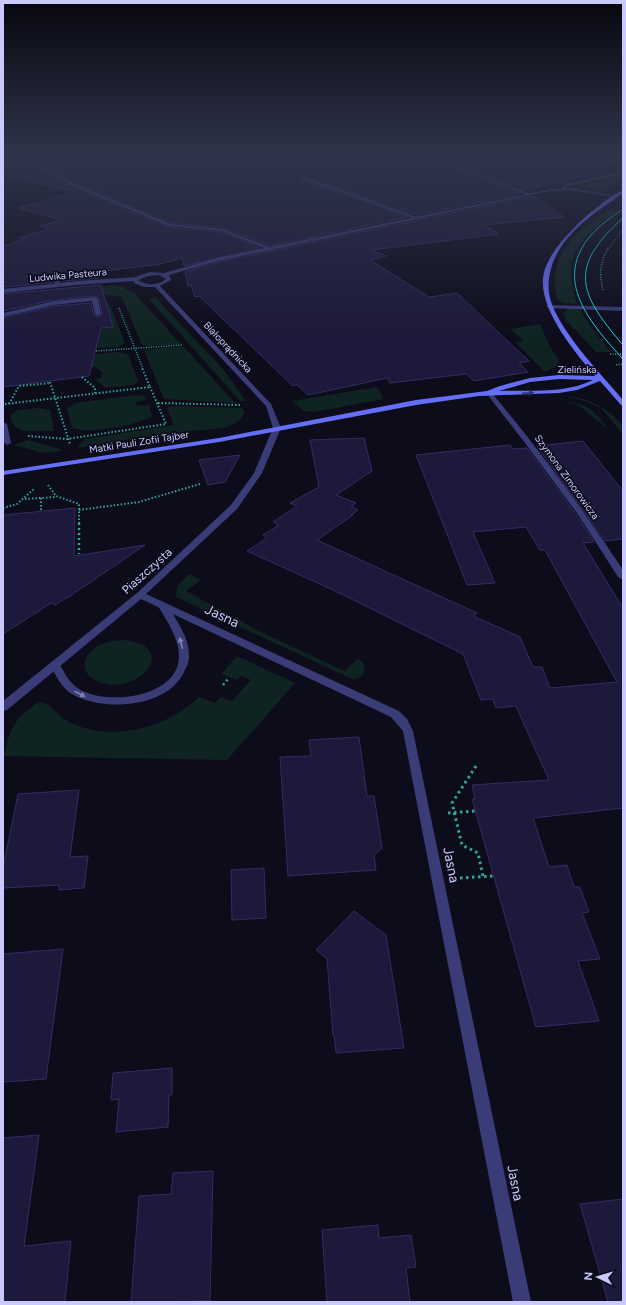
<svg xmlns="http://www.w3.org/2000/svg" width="626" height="1305" viewBox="0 0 626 1305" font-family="Figtree,sans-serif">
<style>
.green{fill:#0f2422}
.building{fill:#1d193a;stroke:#332c65}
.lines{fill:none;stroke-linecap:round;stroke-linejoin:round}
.path-far4{stroke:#33a595;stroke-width:1;stroke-dasharray:1 1.5;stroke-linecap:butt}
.path-far3{stroke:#33a595;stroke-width:1.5;stroke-dasharray:1 1.5;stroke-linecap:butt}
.path-far2{stroke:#33a595;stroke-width:2;stroke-dasharray:1.5 2;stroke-linecap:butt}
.path-far1{stroke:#33a595;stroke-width:2.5;stroke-dasharray:2 3;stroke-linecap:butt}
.path{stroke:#33a595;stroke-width:3;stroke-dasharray:2.5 3.5;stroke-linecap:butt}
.lane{fill:#393c77;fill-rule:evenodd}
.street{fill:#393c77;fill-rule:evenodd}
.secondary{fill:#656ef6;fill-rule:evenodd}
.tram{stroke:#0de0e3;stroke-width:1}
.oneway{fill:#303373}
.oneway2{fill:#8282ba}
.labels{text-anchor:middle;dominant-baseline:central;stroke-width:3.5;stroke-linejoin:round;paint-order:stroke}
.far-street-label{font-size:10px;fill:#cac9fc;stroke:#0d0c1b}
.street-label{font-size:12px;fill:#cac9fc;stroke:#0d0c1b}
.near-street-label{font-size:14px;fill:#cac9fc;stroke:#0d0c1b}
</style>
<rect width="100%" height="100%" fill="#0d0c1b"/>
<g class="green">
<path d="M623,175v4c-14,11 -26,11 -42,6z"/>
<path d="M610,210l7,2c-38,27 -56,42 -40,92l-13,-1 -7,-4c-10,-44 18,-68 53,-89z"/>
<polygon points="117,285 133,292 181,344 149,346 142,345 122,297 110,295 78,298 76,289"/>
<polygon points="155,297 223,369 246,401 240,401 149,299"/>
<polygon points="105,301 109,303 125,343 118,347 95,348 85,330 113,327"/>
<polygon points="568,309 579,309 594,331 611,352 596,352 566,320 563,314"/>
<polygon points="540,324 550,347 559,360 557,366 545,372 515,342 524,341 510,329"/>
<polygon points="183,346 235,403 164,399 144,350"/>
<polygon points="116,352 128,354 138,381 133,385 105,388 95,379 103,378 100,375 104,374 96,367 85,368 96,354"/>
<polygon points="377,387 384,399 314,412 304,411 292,401"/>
<path d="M136,395l9,1 1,4 -10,2 1,4 12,-1 3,11c-16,10 -62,18 -80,12l-5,-20 8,-5z"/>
<path d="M566,396c24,2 42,12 57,30v8l-22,-26 -13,-6z"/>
<path d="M562,401c24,1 32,9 46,28l-31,-25z"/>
<polygon points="173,406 239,408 242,408 245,413 238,422 224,428 170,433 77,448 85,439 174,425 167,408"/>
<polygon points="39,408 50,410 54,431 24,431 14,426 10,416 18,410"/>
<polygon points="28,440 60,449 60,451 44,453 14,445"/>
<path d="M189,574l12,6 -15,11 75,41 83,39 14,-12c7,3 7,9 5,16l-9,5 -178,-83 1,-11z"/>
<path d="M122,640c62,5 14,59 -25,41 -18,-8 -15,-26 1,-35 7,-4 15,-5 24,-6z"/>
<path d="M237,656l58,27 -68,77 -223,-4c5,-21 7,-33 25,-47 3,-2 6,-6 10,-6 10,-2 17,11 25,16 42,26 102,10 135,-22l16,6 6,-6 11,4 19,-21 -11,-4 -3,4 -16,-6z"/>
</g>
<g class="building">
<polygon points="3,153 10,153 76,189 167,227 221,232 260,248 184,266 182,258 160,264 97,272 99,278 61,281 60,277 55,275 52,278 53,282 3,287 3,246 23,240 19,238 49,229 40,226 61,220 19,208 76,191 54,188 3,173"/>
<polygon points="18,153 65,153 74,157 40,163"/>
<polygon points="107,153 418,153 520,194 417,215 302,176 302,180 407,217 270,246 222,228 171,223 82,185 48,168 77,161 81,159 104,169"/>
<polygon points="427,153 614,153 615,162 589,169 602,173 560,180 565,182 523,189"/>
<polygon points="533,196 564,217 484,225 499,234 372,250 386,256 370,260 429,297 457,293 529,361 519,363 528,372 474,381 466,374 390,383 387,378 308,395 297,385 293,386 199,296 195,297 191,285 188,286 185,272 218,262"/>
<polygon points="101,285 113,327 101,328 89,376 3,387 3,318 54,306 91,303 94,315 99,317 102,314 99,299 95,296 54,300 3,311 3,294"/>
<polygon points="364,438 372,471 336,495 356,503 351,506 358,510 351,515 353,515 317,540 477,613 473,616 520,637 533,667 542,667 550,688 617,682 545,550 540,550 526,527 473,532 495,583 467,585 416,455 510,445 513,449 527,448 578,517 594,542 583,543 623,608 623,808 533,818 549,867 567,865 574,887 580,887 589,912 582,913 600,959 578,961 599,1021 536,1027 472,799 475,799 472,785 549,780 516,706 496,708 493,699 481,700 463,654 333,590 247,551 267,538 263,535 279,525 273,522 297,506 290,503 319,487 310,440"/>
<polygon points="583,441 623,491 623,539 605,541 537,446"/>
<polygon points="240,455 225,482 208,485 199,460"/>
<polygon points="75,508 74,556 145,545 67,598 66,598 55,605 51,603 3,634 3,515"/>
<polygon points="359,737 367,796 374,796 382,848 374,855 376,870 288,876 280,757 311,756 309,740"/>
<polygon points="79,790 70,857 88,856 84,888 59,890 59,885 3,888 3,868 18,794"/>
<polygon points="264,868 266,918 232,920 231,870"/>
<polygon points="354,911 386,935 404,1048 336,1053 334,1035 333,1036 327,959 316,950"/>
<polygon points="63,949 46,1079 3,1082 3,954"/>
<polygon points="172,1068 172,1095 169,1095 168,1127 116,1132 119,1099 111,1100 113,1073"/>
<polygon points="39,1135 24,1246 71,1241 65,1302 3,1302 3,1138"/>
<polygon points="213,1171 210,1301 131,1302 139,1196 171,1194 173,1173"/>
<polygon points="623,1199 623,1302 608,1302 580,1204"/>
<polygon points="378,1225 379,1238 411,1235 416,1267 406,1268 410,1302 327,1302 322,1230"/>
</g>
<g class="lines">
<g class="path-far4">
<polyline points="226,153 264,164 270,168 286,173"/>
<polyline points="374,157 386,162 373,166 357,163 356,160 360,159 401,153"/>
<polyline points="609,248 623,230"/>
</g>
<g class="path-far3">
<path d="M603,290c-4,-16 -3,-29 6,-43"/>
<polyline points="119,308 143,369"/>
<polyline points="96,351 182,345"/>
<polyline points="610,354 623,354"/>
<polyline points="616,365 623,364"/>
</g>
<g class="path-far2">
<polyline points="82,377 95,388 95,393"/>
<polyline points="50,382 70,444"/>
<polyline points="158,403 241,405"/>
<polyline points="5,404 150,387 142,368"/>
<polyline points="9,404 19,386 51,383"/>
<polyline points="28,436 67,439 166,424 150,387"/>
<polyline points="48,485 56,496 79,504 79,524"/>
<polyline points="41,498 41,511"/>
<polyline points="25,499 56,497"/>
<polyline points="3,508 17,504 34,489"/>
<polyline points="79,510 139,502 200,484"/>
</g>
<g class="path-far1">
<polyline points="79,523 79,554"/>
<polyline points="223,685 228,679"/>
</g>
<g class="path">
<polyline points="476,766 452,803 462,845 478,853 483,876"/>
<polyline points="448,813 475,811"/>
<polyline points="460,878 493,876"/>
</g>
<g class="lane">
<polygon points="11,153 15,153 40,165 75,158 81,154 95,153 82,156 77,160 43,167 81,186 171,224 222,229 272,248 267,249 221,231 168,226 77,188"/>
<polygon points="419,153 424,153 531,194 527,195"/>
<polygon points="623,172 623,174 568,186 563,190 561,189 565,184"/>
<polygon points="302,177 306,177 420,218 416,219 302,179"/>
<polygon points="56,276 59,278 60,285 55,284 53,278"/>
<polygon points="95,297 98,299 101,314 98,316 95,314 92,301 54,305 3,317 3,313 54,301"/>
<polygon points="547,305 623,307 623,311 549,308 546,306"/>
<polygon points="3,422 7,424 11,443 7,445 3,442"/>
<path d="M163,603l3,1c10,15 24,34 23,53 0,6 -3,11 -6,17 -18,34 -81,38 -111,20 -11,-6 -16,-19 -22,-29l1,-2h8c5,9 10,20 20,26 27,17 100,9 100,-33 0,-18 -12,-35 -21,-50z"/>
</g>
<g class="street">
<path d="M570,188l47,8 -2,1 -45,-7 -19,1 -333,70 -49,14 2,5 -11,6 111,118 10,24 -19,45 -25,36 -91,85 253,117 8,8 6,12 118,571h-18l-110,-571 -12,-14 -250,-118 -134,111 -4,1v-10l134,-108 94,-88 23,-32 19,-45 -7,-22 -111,-119h-11l-10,-4v-2l-57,4 -74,8v-4l74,-8 58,-4 15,-5 14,1 53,-15 334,-69zM159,275l7,4c-8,7 -18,6 -27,2l1,-2 8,-3z"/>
<path d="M487,392h4c48,57 91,116 132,178v10l-5,-3 -39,-61 -54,-73 -38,-49z"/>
</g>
<path class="secondary" d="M623,190v3c-21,15 -48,32 -62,54 -9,13 -14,30 -12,46 4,32 53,82 74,107v6l-2,-1 -21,-24 -23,9 -18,3 -80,3 -63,9 -197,37 -216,33v-4l216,-33 197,-38 71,-9 13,-5 30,-8 29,-3 36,1c-21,-25 -62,-73 -50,-107 6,-16 16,-28 28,-40 11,-12 35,-32 50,-39zM559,379l34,1c-28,14 -63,10 -94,11l31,-9z"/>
<g class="tram">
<path d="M623,209c-11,8 -22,15 -31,25 -41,46 -1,90 31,125"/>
<path d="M623,218c-55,49 -45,75 0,127"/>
</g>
</g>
<defs><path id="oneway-solid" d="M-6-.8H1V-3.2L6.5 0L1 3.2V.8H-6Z"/></defs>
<use class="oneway" href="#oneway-solid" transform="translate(528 393) rotate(-4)"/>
<g class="oneway2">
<use href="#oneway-solid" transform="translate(181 643) rotate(-105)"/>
<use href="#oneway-solid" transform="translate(80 694) rotate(28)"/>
</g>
<linearGradient id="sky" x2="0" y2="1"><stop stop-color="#07070f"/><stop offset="0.46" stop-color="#2f344a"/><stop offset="1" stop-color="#2f344a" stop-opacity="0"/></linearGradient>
<rect width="626" height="335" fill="url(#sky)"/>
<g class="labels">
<g class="far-street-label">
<text transform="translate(68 275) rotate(-5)">Ludwika Pasteura</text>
<text transform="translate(228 347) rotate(47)">Białoprądnicka</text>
<text x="577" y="369">Zielińska</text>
<text transform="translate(139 442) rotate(-9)">Matki Pauli Zofii Tajber</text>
<text transform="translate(567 477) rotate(54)">Szymona Zimorowicza</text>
</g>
<g class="street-label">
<text transform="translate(147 571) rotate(-42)">Piaszczysta</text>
</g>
<g class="near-street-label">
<text transform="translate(222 616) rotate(25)">Jasna</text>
<text transform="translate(451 865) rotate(79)">Jasna</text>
<text transform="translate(515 1183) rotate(79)">Jasna</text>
</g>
</g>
<rect width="626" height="1305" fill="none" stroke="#cac9fc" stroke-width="8"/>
<g transform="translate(598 1277) rotate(275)" stroke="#0d0c1b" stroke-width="3" paint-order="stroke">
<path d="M0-3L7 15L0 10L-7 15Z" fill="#cac9fc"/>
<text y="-6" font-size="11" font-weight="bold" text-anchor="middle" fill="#cac9fc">N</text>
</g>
</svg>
